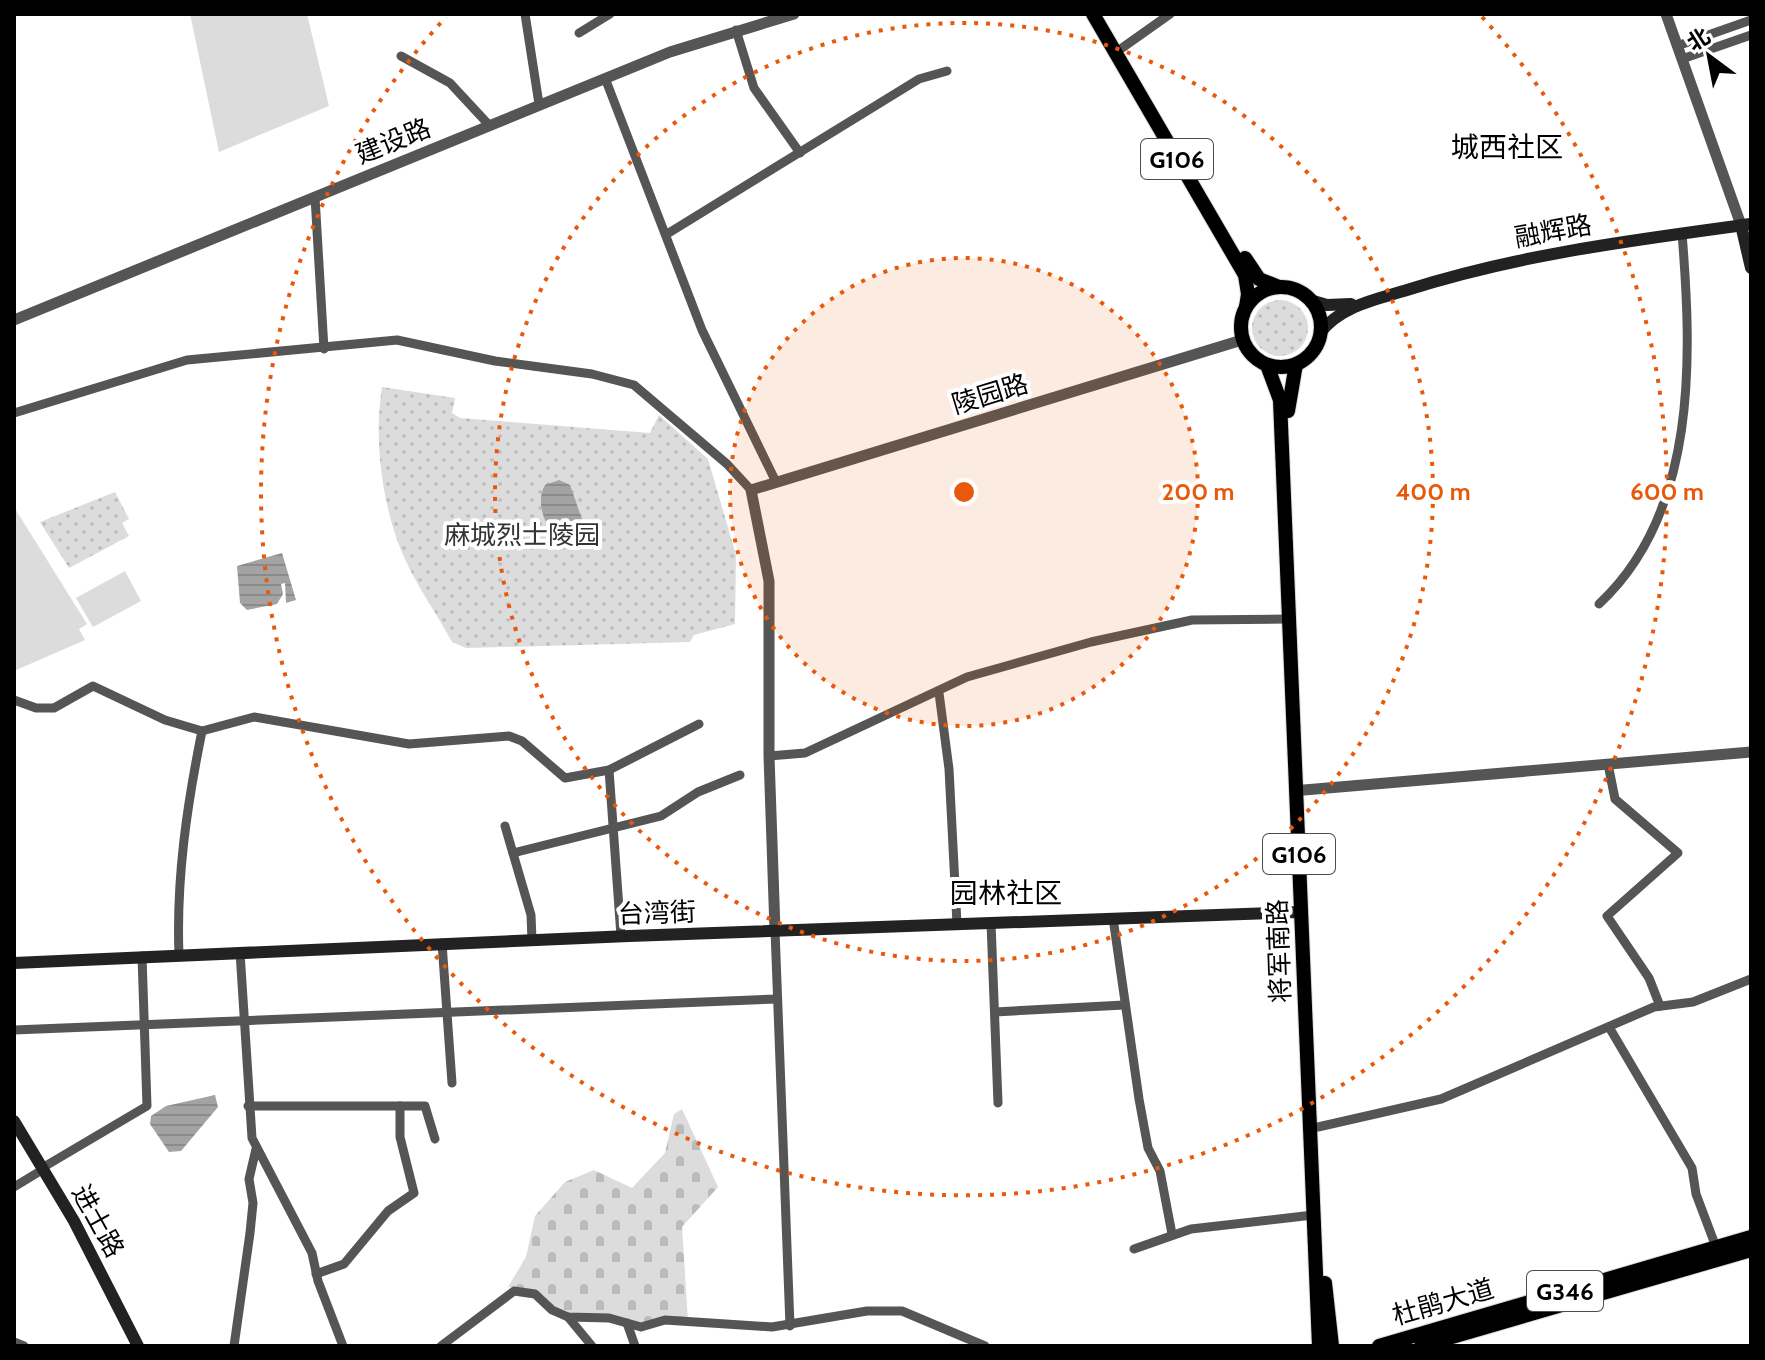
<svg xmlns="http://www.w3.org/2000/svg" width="1765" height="1360" viewBox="0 0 1765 1360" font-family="Cabin,'Noto Sans SC',sans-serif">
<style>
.grass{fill:url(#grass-dots)}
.cemetery{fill:url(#cemetery-stones)}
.pitch{fill:#dcdcdc}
.water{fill:url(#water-rules)}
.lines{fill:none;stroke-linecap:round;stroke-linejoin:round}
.trunk-casing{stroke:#dbdbdb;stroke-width:16}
.minor{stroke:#555;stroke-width:9}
.tertiary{stroke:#555;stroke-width:11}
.secondary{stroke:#222;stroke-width:12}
.trunk{stroke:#000;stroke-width:14}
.ring{fill:none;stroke:#e8590c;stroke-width:4;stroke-dasharray:4 8}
.labels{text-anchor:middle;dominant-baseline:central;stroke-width:8;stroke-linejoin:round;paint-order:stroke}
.shield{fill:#fff;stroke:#4c4c4c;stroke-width:2}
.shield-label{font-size:24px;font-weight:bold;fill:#000}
.street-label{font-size:26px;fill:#000;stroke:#fff}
.park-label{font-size:26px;fill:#333;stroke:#fff}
.neighbourhood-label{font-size:28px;fill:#000;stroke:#fff}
.centre{fill:#e8590c;stroke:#fff;stroke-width:4}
.ring-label{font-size:24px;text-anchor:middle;font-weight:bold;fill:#e8590c;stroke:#fff;stroke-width:8;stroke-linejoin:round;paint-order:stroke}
</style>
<defs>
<pattern id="grass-dots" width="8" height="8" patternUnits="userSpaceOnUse" patternTransform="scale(2)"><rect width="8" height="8" fill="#dcdcdc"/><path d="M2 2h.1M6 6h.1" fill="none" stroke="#bbb" stroke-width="1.8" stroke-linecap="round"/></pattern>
<pattern id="cemetery-stones" width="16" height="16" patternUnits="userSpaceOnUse" patternTransform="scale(2)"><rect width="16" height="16" fill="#dcdcdc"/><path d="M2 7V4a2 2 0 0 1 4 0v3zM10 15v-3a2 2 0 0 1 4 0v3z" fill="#bbb"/></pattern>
<pattern id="water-rules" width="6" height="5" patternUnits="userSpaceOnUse" patternTransform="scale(2)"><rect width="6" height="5" fill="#a3a3a3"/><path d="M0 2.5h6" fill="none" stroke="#8b8b8b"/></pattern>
</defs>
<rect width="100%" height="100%" fill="#fff"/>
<g class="grass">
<circle cx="1280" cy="328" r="28"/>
<path d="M382,387l73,11 -3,15 8,5 190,15 9,-18 49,44 28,96 -1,69 -41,11 -4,7 -224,6 -14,-6c-17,-32 -41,-64 -53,-97 -18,-48 -25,-108 -17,-158z"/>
<polygon points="115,492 129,519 122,523 129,536 69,568 40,522"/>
</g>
<path class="cemetery" d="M682,1109l36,78 -36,40 6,93 -44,4 -74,-9c-30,-9 -23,-25 -62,-28l18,-30 9,-41 30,-34 29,-12 38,18 33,-35 9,-39z"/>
<g class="pitch">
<polygon points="190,14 307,14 329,106 219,152"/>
<polygon points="14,507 87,624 79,629 85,640 14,671"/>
<polygon points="125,571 141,601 93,627 76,598"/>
</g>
<g class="water">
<path d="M559,480l11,5 12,34 -6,14 -14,4c-18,-5 -27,-37 -17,-52z"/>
<polygon points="282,553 296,600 286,603 285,583 281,584 283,594 277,604 247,610 240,603 237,566"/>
<polygon points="215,1095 218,1107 181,1151 169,1152 150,1124 151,1116 166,1106"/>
</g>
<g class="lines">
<defs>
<g id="trunk">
<polyline points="1093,14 1245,275 1248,294 1246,307"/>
<polyline points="1245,258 1259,279 1279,287"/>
<circle cx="1281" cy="327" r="40"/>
<polyline points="1267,365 1280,400 1319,1346"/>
<polyline points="1288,411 1296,364"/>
<polyline points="1325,1283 1332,1346"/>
<polyline points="1379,1346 1751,1237"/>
<polyline points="1421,1346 1751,1250"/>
</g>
</defs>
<use href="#trunk" class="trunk-casing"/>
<g class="minor">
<polyline points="525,14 539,104"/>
<polyline points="736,30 754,88 800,153"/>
<polyline points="579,33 610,14"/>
<polyline points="1677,46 1751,20"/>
<polyline points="1122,48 1170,14"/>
<polyline points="401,56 450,83 489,125"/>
<polyline points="1682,59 1751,35"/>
<polyline points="605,78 702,330 776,482"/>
<polyline points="315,197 324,349"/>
<polyline points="667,234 919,79 947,71"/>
<polyline points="14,413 187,360 397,340 495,361 592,374 634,385 727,464 751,490"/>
<path d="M1599,604c99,-92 93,-247 83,-371"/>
<polyline points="939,693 949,769 957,924"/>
<polyline points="14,700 36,708 54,708 93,686 165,720 202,731 254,717 409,744 509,736 522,741 565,778 609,770 699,724"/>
<polyline points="769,756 805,753 967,677 1091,642 1192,620 1289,619"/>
<polyline points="1608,764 1615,799 1678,853 1607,916 1649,978 1660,1006"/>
<polyline points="609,770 621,936"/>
<polyline points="505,826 531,915 532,940"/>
<polyline points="513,853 661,816 698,792 740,775"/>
<polyline points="1113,918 1139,1099 1148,1148 1160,1171 1172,1234"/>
<polyline points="991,923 998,1103"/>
<polyline points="775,930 790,1326"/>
<polyline points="442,943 452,1083"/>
<polyline points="240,952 252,1138 312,1253 318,1281 343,1346"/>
<path d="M179,955c-3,-76 8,-150 23,-224"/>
<polyline points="995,1012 1124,1005"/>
<polyline points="1609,1027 1692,1168 1696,1194 1716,1247"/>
<polyline points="14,1030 777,999"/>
<polyline points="248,1106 425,1106 435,1139"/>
<polyline points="1318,1127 1441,1099 1654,1007 1693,1002 1751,979"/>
<polyline points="42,1168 147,1106 142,956"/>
<polyline points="14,1187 37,1173"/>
<polyline points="1134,1249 1191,1229 1313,1215"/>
<polyline points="316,1274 344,1264 388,1211 414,1193 400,1137 400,1106"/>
<polyline points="568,1317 592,1346"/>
<polyline points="627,1323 635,1346"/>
<polyline points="14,1342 24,1346"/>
<polyline points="234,1346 250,1233 253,1203 249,1179 256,1149"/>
<polyline points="441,1346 514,1291 535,1294 552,1310 568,1317 609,1318 641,1327 665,1320 772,1327 867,1311 902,1311 985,1346"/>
</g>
<g class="tertiary">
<polyline points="1666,14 1741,225"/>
<polyline points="14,320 670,52 794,14"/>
<polyline points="1304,790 1751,752"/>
<polyline points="775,930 769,756 769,581 751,490 1242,340"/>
</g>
<g class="secondary">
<polyline points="1741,225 1751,268"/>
<polyline points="1310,300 1327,305 1351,304"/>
<path d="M1320,333c20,-27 57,-34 87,-43 113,-36 227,-50 344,-66"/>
<polyline points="14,963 629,936 1301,912"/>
<polyline points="14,1121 74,1221 138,1346"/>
</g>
<use href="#trunk" class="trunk"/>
</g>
<circle cx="964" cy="492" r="234" fill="#e8590c" fill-opacity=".12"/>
<g class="ring">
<circle cx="964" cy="492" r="234"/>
<circle cx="964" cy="492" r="469"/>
<path d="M1482 17A703 703 0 1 1 446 17"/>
</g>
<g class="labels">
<g class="shield">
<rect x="1141" y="139" width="72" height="40" rx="6"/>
<rect x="1263" y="834" width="72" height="40" rx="6"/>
<rect x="1527" y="1271" width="76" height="40" rx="6"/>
</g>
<g class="shield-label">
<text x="1177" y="159">G106</text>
<text x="1299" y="854">G106</text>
<text x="1565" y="1291">G346</text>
</g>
<g class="street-label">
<text transform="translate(393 141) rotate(-22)">建设路</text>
<text transform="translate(1553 231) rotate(-10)">融辉路</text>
<text transform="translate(990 394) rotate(-17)">陵园路</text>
<text transform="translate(657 913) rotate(-2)">台湾街</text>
<text transform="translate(1279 951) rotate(-92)">将军南路</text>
<text transform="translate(98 1221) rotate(61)">进士路</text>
<text transform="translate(1443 1302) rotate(-16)">杜鹃大道</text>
</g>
<g class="park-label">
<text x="522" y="535">麻城烈士陵园</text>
</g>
<g class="neighbourhood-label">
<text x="1507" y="147">城西社区</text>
<text x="1006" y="893">园林社区</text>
</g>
</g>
<circle cx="964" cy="492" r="12" class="centre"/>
<g class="ring-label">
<text x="1198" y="500">200 m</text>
<text x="1433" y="500">400 m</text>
<text x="1667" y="500">600 m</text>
</g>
<rect width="1765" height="1360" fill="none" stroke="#000000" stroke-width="32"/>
<g transform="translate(1709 56) rotate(328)" stroke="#ffffff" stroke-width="6" paint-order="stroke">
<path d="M0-6L14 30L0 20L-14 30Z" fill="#000000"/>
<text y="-12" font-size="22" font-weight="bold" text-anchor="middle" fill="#000000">北</text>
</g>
</svg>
